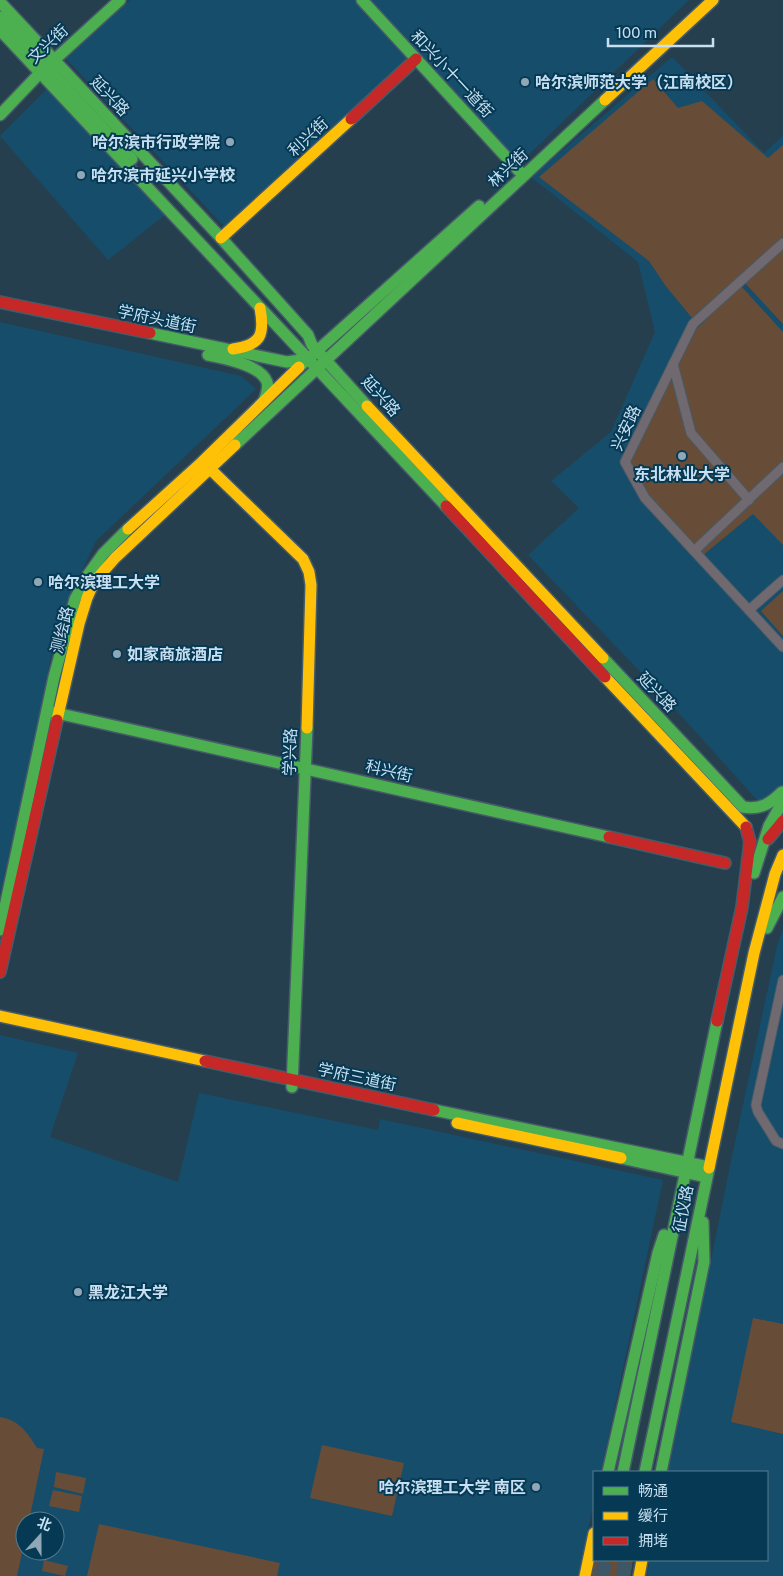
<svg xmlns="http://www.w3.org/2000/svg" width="783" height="1576" viewBox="0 0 783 1576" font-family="'Public Sans','Noto Sans SC',sans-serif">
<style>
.built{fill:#164d6b;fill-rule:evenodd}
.green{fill:#674d38}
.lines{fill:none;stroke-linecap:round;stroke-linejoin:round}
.primary-tunnel{stroke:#3e5766;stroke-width:14;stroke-dasharray:14 7;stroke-linecap:butt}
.street-casing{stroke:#465b68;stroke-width:11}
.fast-casing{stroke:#465b68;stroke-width:14}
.slow-casing{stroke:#465b68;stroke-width:14}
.jam-casing{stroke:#465b68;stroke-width:14}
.street{stroke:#706a70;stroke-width:9}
.fast{stroke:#4caf50;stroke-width:11}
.slow{stroke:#ffc107;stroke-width:11}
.jam{stroke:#c62828;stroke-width:11}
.poi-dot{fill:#8fa7b7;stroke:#063a54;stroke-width:2}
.labels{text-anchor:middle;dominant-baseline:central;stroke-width:4;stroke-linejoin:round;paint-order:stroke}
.street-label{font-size:16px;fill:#c7dff0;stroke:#063a54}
.poi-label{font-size:16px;font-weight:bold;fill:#c7dff0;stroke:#063a54;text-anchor:start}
</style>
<rect width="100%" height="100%" fill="#263f4e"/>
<g class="built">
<polygon points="130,0 355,0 408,57 224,226 66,59"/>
<polygon points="370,0 689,0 520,163"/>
<polygon points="672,57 764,153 783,136 783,829 659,691 528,555 579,508 551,481 611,432 655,332 638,262 531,177"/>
<polygon points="47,89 165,215 108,260 0,136"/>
<polygon points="0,322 241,376 256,389 96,541 57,623 37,732 0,893"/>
<polygon points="783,929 783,1576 647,1576 650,1560 767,1560 767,1472 668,1472 732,1156 777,946"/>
<path d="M0,1035l78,18 -28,84 128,45 21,-89 179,37 2,-11 283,61 -62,292h-7v29l-16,75h-578zM25,1521h30v30h-30z"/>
</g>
<g class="green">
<polygon points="653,79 678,108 702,101 768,158 783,145 783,237 692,318 665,285 649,261 539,177"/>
<polygon points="783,246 783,324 744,282"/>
<polygon points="741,286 783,332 783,545 753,514 703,555 648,497 629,462 697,328"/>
<polygon points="783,591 783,636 761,611"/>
<polygon points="753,1318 783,1324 783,1434 731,1422"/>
<path d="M0,1417c19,3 28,16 37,31l7,1 -15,72h-4v18l-8,37h-17z"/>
<polygon points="322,1445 404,1463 392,1516 310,1498"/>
<polygon points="56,1472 86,1478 83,1494 54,1487"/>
<polygon points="53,1490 82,1496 79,1512 49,1506"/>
<polygon points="99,1524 280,1563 277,1576 87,1576"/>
<polygon points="44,1560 68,1566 65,1576 42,1571"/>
<polygon points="594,1560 633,1560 630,1576 589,1576"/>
</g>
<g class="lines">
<g class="primary-tunnel">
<polyline points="602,1576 606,1560"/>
<polyline points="623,1576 626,1560"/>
</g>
<defs>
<g id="street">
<polyline points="783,243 693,324 625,462 645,498 783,647"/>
<polyline points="673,364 691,433 749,500"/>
<polyline points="694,551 783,467"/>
<polyline points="749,610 783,580"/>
<polyline points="783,980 756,1105 758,1112 776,1141 783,1144"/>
</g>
<g id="fast">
<polyline points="362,0 519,171"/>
<polyline points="0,2 221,238 308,335 312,345 367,406"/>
<polyline points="0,17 132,159"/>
<polyline points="0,30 446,506"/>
<polyline points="0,115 40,73 120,0"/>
<polyline points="150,333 287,362 307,359"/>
<path d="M208,355c16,3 53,10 59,27 2,6 -1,13 -3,19"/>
<polyline points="299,367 479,206"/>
<polyline points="235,445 605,100"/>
<polyline points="603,658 743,807"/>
<polyline points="52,712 609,837"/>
<path d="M743,807c17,3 27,-3 39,-15"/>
<polyline points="754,873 769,826 783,801"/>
<polyline points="767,928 783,897"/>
<polyline points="0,930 54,677 75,599 88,575 103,554 128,529"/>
<polyline points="292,1087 307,728"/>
<polyline points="434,1110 709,1167"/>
<polyline points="621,1158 706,1177"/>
<polyline points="608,1472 658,1253 664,1235"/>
<polyline points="623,1472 717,1021"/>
<polyline points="645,1472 709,1168"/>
<polyline points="661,1472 704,1262 703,1222"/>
</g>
<g id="slow">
<polyline points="605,100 713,0"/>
<polyline points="221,238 351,119"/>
<path d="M233,349c28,-4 32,-14 27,-41"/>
<polyline points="367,406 603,658"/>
<polyline points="204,463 303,559 309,572 311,585 307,728"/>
<polyline points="128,529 202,462 299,367"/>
<polyline points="605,677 746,827"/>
<polyline points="57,720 79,624 87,598 94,582 115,558 235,445"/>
<polyline points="0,1016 205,1061"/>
<polyline points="457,1123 621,1158"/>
<polyline points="709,1168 754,953 775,874 783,855"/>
<polyline points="585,1576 594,1533"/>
<polyline points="639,1576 642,1560"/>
</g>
<g id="jam">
<polyline points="351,119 416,59"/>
<polyline points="0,302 150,333"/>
<polyline points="446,506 605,677"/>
<polyline points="609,837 725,863"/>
<polyline points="768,839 783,821"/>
<polyline points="0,972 57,720"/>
<polyline points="717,1021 742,907 750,842 746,827"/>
<polyline points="205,1061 434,1110"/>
</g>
</defs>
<use href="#street" class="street-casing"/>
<use href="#fast" class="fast-casing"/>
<use href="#slow" class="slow-casing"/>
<use href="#jam" class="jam-casing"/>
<use href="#street" class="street"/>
<use href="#fast" class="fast"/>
<use href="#slow" class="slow"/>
<use href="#jam" class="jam"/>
</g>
<g class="poi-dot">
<circle cx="525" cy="82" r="5"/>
<circle cx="230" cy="142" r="5"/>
<circle cx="81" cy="175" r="5"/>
<circle cx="682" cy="456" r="5"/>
<circle cx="38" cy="582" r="5"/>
<circle cx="117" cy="654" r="5"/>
<circle cx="78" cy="1292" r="5"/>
<circle cx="536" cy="1487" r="5"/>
</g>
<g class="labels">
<g class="street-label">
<text transform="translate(48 44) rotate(-43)">文兴街</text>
<text transform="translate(452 74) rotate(47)">和兴小十一道街</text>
<text transform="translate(110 96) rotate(47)">延兴路</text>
<text transform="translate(308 137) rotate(-43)">利兴街</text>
<text transform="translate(508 168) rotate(-43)">林兴街</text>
<text transform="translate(157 319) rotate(12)">学府头道街</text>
<text transform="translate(381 396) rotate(48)">延兴路</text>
<text transform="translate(626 428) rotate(-65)">兴安路</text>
<text transform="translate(62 630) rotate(-76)">测绘路</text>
<text transform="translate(657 692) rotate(47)">延兴路</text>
<text transform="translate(290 752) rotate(-88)">学兴路</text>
<text transform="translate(389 771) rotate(13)">科兴街</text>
<text transform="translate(357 1077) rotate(12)">学府三道街</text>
<text transform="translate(683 1209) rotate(-79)">征仪路</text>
</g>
<g class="poi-label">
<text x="535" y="82">哈尔滨师范大学（江南校区）</text>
<text x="220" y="142" text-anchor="end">哈尔滨市行政学院</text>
<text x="91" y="175">哈尔滨市延兴小学校</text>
<text x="682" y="474" text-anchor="middle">东北林业大学</text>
<text x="48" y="582">哈尔滨理工大学</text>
<text x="127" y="654">如家商旅酒店</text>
<text x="88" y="1292">黑龙江大学</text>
<text x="526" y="1487" text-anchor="end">哈尔滨理工大学 南区</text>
</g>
</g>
<rect x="593" y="1471" width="175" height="90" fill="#063a54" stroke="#537c92"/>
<rect x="603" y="1487" width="25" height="8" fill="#4caf50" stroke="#537c92"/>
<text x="638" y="1496" font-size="15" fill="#c7dff0">畅通</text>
<rect x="603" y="1512" width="25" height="8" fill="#ffc107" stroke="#537c92"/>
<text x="638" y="1521" font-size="15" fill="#c7dff0">缓行</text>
<rect x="603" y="1537" width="25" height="8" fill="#c62828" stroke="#537c92"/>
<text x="638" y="1546" font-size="15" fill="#c7dff0">拥堵</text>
<g transform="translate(40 1536) rotate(21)"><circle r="24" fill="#063a54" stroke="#537c92"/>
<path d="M0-4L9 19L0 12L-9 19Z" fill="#8fa7b7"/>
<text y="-8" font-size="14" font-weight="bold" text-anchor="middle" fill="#c7dff0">北</text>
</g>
<path d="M608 38v8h105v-8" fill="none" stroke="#c7dff0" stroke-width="2.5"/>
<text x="616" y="38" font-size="15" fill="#c7dff0" stroke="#063a54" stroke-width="4" paint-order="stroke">100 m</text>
</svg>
